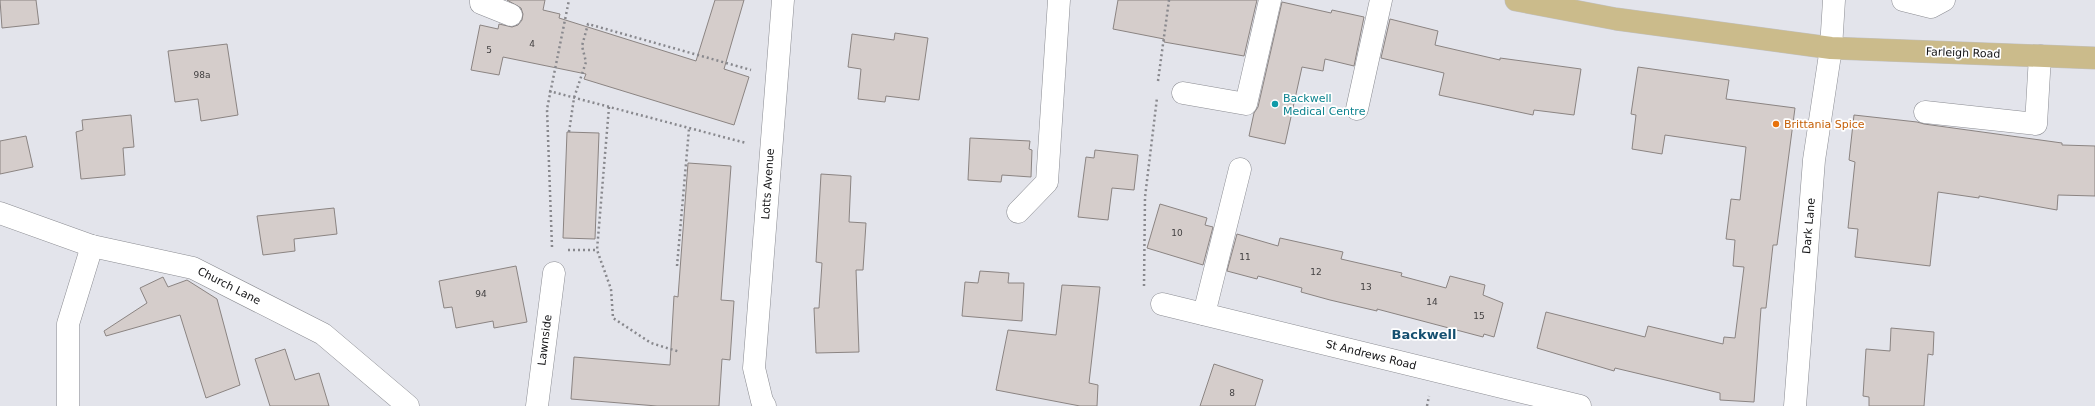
<svg xmlns="http://www.w3.org/2000/svg" width="2095" height="406" viewBox="0 0 2095 406" font-family="'DejaVu Sans',sans-serif">
<style>
.building{fill:#d5cdcb;stroke:#8b8482}
.lines{fill:none;stroke-linecap:round;stroke-linejoin:round}
.minor-casing{stroke:#8b8c92;stroke-width:23}
.major-casing{stroke:#c1c1c2;stroke-width:23}
.path{stroke:#88888d;stroke-width:2.5;stroke-dasharray:2 3;stroke-linecap:butt}
.minor{stroke:#fff;stroke-width:22}
.major{stroke:#cbbb8b;stroke-width:22}
.culture-dot{fill:#0f9aa8;stroke:#fff;stroke-width:1.5}
.food-dot{fill:#e8710a;stroke:#fff;stroke-width:1.5}
.labels{text-anchor:middle;dominant-baseline:central;stroke-width:3.5;stroke-linejoin:round;paint-order:stroke}
.number-label{font-size:9px;fill:#434142}
.street-label{font-size:11px;fill:#121214;stroke:#fff}
.culture-label{font-size:11px;fill:#0d838f;stroke:#fff;text-anchor:start}
.food-label{font-size:11px;fill:#c56008;stroke:#fff;text-anchor:start}
.quarter-label{font-size:13px;font-weight:bold;fill:#155070;stroke:#fff}
</style>
<rect width="100%" height="100%" fill="#e3e4eb"/>
<g class="building">
<polygon points="0,0 36,0 39,24 2,28"/>
<polygon points="507,0 545,0 543,10 560,14 559,18 696,61 715,0 744,0 724,69 749,77 734,125 584,79 586,74 503,57 499,75 471,70 480,25 498,29 499,24 512,27 518,25 522,20 523,14 521,8"/>
<polygon points="1118,0 1257,0 1244,56 1164,42 1164,39 1113,29"/>
<polygon points="1282,2 1331,13 1332,10 1364,17 1354,66 1325,59 1323,71 1302,67 1285,144 1249,136 1254,113 1258,107"/>
<polygon points="1390,19 1438,31 1435,45 1500,60 1500,58 1581,69 1574,115 1534,110 1533,115 1439,95 1444,73 1381,58"/>
<polygon points="895,33 928,38 919,100 886,96 885,102 858,99 861,69 848,67 852,34 894,40"/>
<polygon points="227,44 238,115 201,121 198,99 175,102 168,51"/>
<polygon points="1638,67 1729,80 1726,99 1795,108 1777,245 1773,245 1766,308 1761,308 1754,402 1720,400 1720,393 1615,368 1614,371 1537,348 1546,312 1645,337 1648,326 1723,344 1724,337 1735,338 1744,267 1733,266 1735,240 1726,239 1731,199 1740,200 1746,147 1665,135 1662,154 1632,149 1636,115 1631,114"/>
<polygon points="131,115 134,147 123,148 125,175 81,179 76,132 83,130 82,120"/>
<polygon points="1854,115 1917,122 1924,124 2062,143 2062,145 2095,146 2095,196 2058,195 2057,210 1979,196 1979,198 1938,192 1930,266 1855,257 1858,229 1848,228 1855,162 1849,160"/>
<polygon points="567,132 599,133 595,239 563,238"/>
<polygon points="26,136 33,167 0,174 0,141"/>
<polygon points="970,138 1030,141 1029,149 1032,150 1031,177 1002,175 1001,182 968,180"/>
<polygon points="1095,150 1138,155 1134,190 1112,188 1108,220 1078,217 1086,157 1094,158"/>
<polygon points="688,163 731,166 721,300 734,301 730,360 722,359 719,406 657,406 571,399 574,357 670,365 674,296 678,297"/>
<polygon points="821,174 851,176 849,222 866,223 863,270 856,270 859,352 816,353 814,308 819,308 822,263 816,262"/>
<polygon points="1160,204 1207,218 1205,225 1213,227 1203,265 1147,248"/>
<polygon points="334,208 337,234 294,239 295,251 263,255 257,216"/>
<polygon points="1237,234 1278,246 1280,238 1343,252 1341,259 1402,273 1401,276 1446,288 1450,276 1485,285 1483,295 1503,303 1494,337 1484,334 1483,337 1377,309 1377,311 1330,300 1301,292 1302,288 1258,276 1257,279 1227,271"/>
<polygon points="516,266 527,322 494,328 493,321 456,328 452,307 444,308 439,281"/>
<polygon points="980,271 1009,273 1008,283 1024,283 1022,321 962,316 965,282 978,283"/>
<polygon points="163,277 168,287 187,280 217,299 240,385 206,398 180,315 106,336 104,331 147,303 140,288"/>
<polygon points="1062,285 1100,287 1089,383 1098,385 1097,406 1080,406 996,390 1008,330 1056,335"/>
<polygon points="1891,328 1934,332 1933,355 1928,354 1924,406 1869,406 1869,397 1863,396 1866,349 1890,351"/>
<polygon points="285,349 295,380 319,373 329,406 270,406 255,359"/>
<polygon points="1214,364 1263,380 1255,406 1200,406"/>
</g>
<g class="lines">
<defs>
<g id="minor">
<polyline points="481,0 481,3 511,15"/>
<polyline points="1903,0 1931,7 1944,0"/>
<polyline points="1183,93 1246,104 1270,0"/>
<polyline points="1357,109 1381,0"/>
<polyline points="1925,112 2036,124 2040,56"/>
<polyline points="1018,212 1047,182 1059,0"/>
<polyline points="0,213 92,246 193,268 323,334 408,406"/>
<polyline points="1162,304 1580,406"/>
<polyline points="1204,314 1240,169"/>
<polyline points="68,406 68,324 92,246"/>
<polyline points="537,406 554,273"/>
<polyline points="765,406 762,401 754,368 783,0"/>
<polyline points="1795,406 1814,160 1831,48 1834,0"/>
</g>
<polyline id="major" points="1516,0 1616,19 1831,48 2095,58"/>
</defs>
<use href="#minor" class="minor-casing"/>
<use href="#major" class="major-casing"/>
<g class="path">
<polyline points="1158,81 1169,0"/>
<polyline points="549,91 746,143"/>
<polyline points="609,107 597,250 611,289 613,318 651,343 680,352"/>
<polyline points="569,132 574,98 586,62 582,46 588,24 751,70"/>
<polyline points="552,247 547,109 569,0"/>
<polyline points="568,250 597,250"/>
<polyline points="677,266 689,129"/>
<polyline points="1144,286 1145,197 1157,98"/>
<polyline points="1427,406 1429,396"/>
</g>
<use href="#minor" class="minor"/>
<use href="#major" class="major"/>
</g>
<circle class="culture-dot" cx="1275" cy="104" r="4"/>
<circle class="food-dot" cx="1776" cy="124" r="4"/>
<g class="labels">
<g class="number-label">
<text x="532" y="44">4</text>
<text x="489" y="50">5</text>
<text x="202" y="75">98a</text>
<text x="1177" y="233">10</text>
<text x="1245" y="257">11</text>
<text x="1316" y="272">12</text>
<text x="1366" y="287">13</text>
<text x="481" y="294">94</text>
<text x="1432" y="302">14</text>
<text x="1479" y="316">15</text>
<text x="1232" y="393">8</text>
</g>
<g class="street-label">
<text transform="translate(1963 53) rotate(2)">Farleigh Road</text>
<text transform="translate(768 184) rotate(-86)">Lotts Avenue</text>
<text transform="translate(1809 226) rotate(-85)">Dark Lane</text>
<text transform="translate(229 286) rotate(27)">Church Lane</text>
<text transform="translate(545 340) rotate(-83)">Lawnside</text>
<text transform="translate(1371 355) rotate(14)">St Andrews Road</text>
</g>
<g class="culture-label">
<text x="1283" y="98">Backwell<tspan x="1283" dy="13">Medical Centre</tspan></text>
</g>
<g class="food-label">
<text x="1784" y="124">Brittania Spice</text>
</g>
<g class="quarter-label">
<text x="1424" y="334">Backwell</text>
</g>
</g>
</svg>
